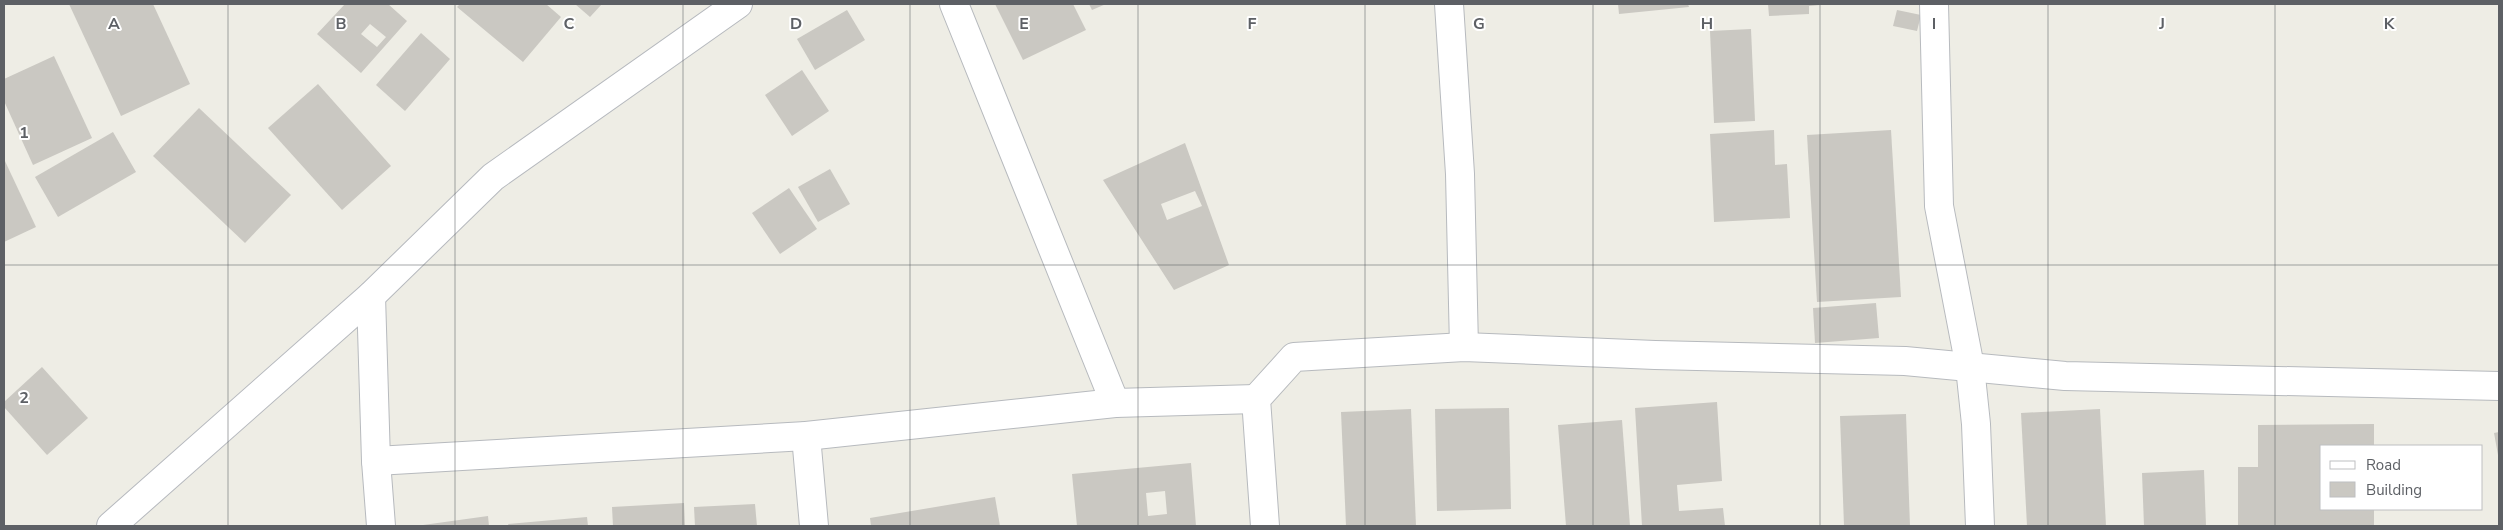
<svg xmlns="http://www.w3.org/2000/svg" width="2503" height="530" viewBox="0 0 2503 530" font-family="'Nunito Sans',sans-serif">
<style>
.building{fill:#cac8c2;fill-rule:evenodd}
.lines{fill:none;stroke-linecap:round;stroke-linejoin:round}
.street-casing{stroke:#b7babe;stroke-width:30}
.secondary-casing{stroke:#b6b9be;stroke-width:30}
.street{stroke:#fff;stroke-width:28}
.secondary{stroke:#fff;stroke-width:28}
.grid{fill:none;stroke:#5d6065;stroke-width:1;stroke-opacity:0.55}
.grid-label{font-size:16px;text-anchor:middle;font-weight:bold;fill:#5d6065;stroke:#fff;stroke-width:4;stroke-linejoin:round;paint-order:stroke}
</style>
<rect width="100%" height="100%" fill="#eeede5"/>
<g class="building">
<polygon points="69,4 153,4 190,84 121,116"/>
<path d="M345,4h43l19,17 -46,52 -44,-39zM370,24l16,13 -9,10 -16,-13z"/>
<polygon points="460,4 546,4 561,17 523,62 457,7"/>
<polygon points="575,4 602,4 590,17"/>
<polygon points="995,4 1073,4 1086,30 1023,60"/>
<polygon points="1089,4 1106,4 1092,10"/>
<polygon points="1618,4 1688,4 1689,7 1619,14"/>
<polygon points="1768,4 1820,4 1820,5 1809,6 1809,14 1769,16"/>
<polygon points="847,10 865,40 815,70 797,39"/>
<polygon points="1897,10 1921,15 1917,31 1893,26"/>
<polygon points="1751,29 1755,121 1714,123 1710,31"/>
<polygon points="421,33 450,59 405,111 376,85"/>
<polygon points="54,56 92,138 33,165 4,101 4,79"/>
<polygon points="802,70 829,111 792,136 765,95"/>
<polygon points="318,84 391,166 342,210 268,128"/>
<polygon points="199,108 291,195 245,243 153,156"/>
<polygon points="1774,130 1775,165 1787,164 1790,218 1714,222 1710,134"/>
<polygon points="1891,130 1901,297 1817,302 1807,135"/>
<polygon points="113,132 136,172 58,217 35,177"/>
<path d="M1185,143l44,122 -55,25 -71,-110zM1195,191l7,15 -35,14 -6,-16z"/>
<polygon points="4,159 36,227 4,242"/>
<polygon points="830,169 850,204 818,222 798,187"/>
<polygon points="789,188 817,229 780,254 752,213"/>
<polygon points="1876,303 1879,338 1815,343 1813,308"/>
<polygon points="42,367 88,418 47,455 4,407 4,402"/>
<polygon points="1717,402 1722,481 1677,485 1679,511 1723,508 1725,526 1642,526 1635,408"/>
<polygon points="1509,408 1511,509 1437,511 1435,409"/>
<polygon points="1411,409 1416,526 1346,526 1341,412"/>
<polygon points="2100,409 2106,526 2027,526 2021,413"/>
<polygon points="1906,414 1910,526 1844,526 1840,416"/>
<polygon points="1622,420 1630,526 1566,526 1558,425"/>
<polygon points="2374,424 2374,446 2322,446 2322,509 2374,509 2374,526 2238,526 2238,467 2258,467 2258,425"/>
<polygon points="2499,432 2499,455 2498,455 2494,433"/>
<path d="M1191,463l5,63h-119l-5,-52zM1165,491l2,23 -19,2 -2,-23z"/>
<polygon points="2204,470 2206,526 2144,526 2142,473"/>
<polygon points="995,497 1000,526 871,526 870,518"/>
<polygon points="684,503 685,526 613,526 612,507"/>
<polygon points="755,504 757,526 695,526 694,507"/>
<polygon points="488,516 489,526 424,526 423,525"/>
<polygon points="587,517 588,526 509,526 508,524"/>
</g>
<g class="lines">
<defs>
<g id="street">
<polyline points="954,4 1115,403"/>
<polyline points="1449,4 1460,174 1464,347"/>
<polyline points="1934,4 1939,206 1970,367 1976,424 1980,526"/>
<polyline points="371,296 376,461 381,526"/>
<polyline points="806,436 814,526"/>
<polyline points="376,461 806,436 1115,403 1256,399"/>
<polyline points="1265,526 1256,399 1294,357 1464,347 1655,355 1905,361 2065,376 2499,386"/>
</g>
<polyline id="secondary" points="111,526 371,296 493,177 738,4"/>
</defs>
<use href="#street" class="street-casing"/>
<use href="#secondary" class="secondary-casing"/>
<use href="#street" class="street"/>
<use href="#secondary" class="secondary"/>
</g>
<path class="grid" d="M228,4v522M455,4v522M683,4v522M910,4v522M1138,4v522M1365,4v522M1593,4v522M1820,4v522M2048,4v522M2275,4v522M4,265h2495"/>
<g class="grid-label">
<text x="114" y="29">A</text>
<text x="341" y="29">B</text>
<text x="569" y="29">C</text>
<text x="796" y="29">D</text>
<text x="1024" y="29">E</text>
<text x="1252" y="29">F</text>
<text x="1479" y="29">G</text>
<text x="1707" y="29">H</text>
<text x="1934" y="29">I</text>
<text x="2162" y="29">J</text>
<text x="2389" y="29">K</text>
<text x="24" y="138">1</text>
<text x="24" y="403">2</text>
</g>
<rect width="2503" height="530" fill="none" stroke="#5d6065" stroke-width="10"/>
<rect x="2320" y="445" width="162" height="65" fill="#ffffff" stroke="#bebfc1"/>
<rect x="2330" y="461" width="25" height="8" fill="#ffffff" stroke="#bebfc1"/>
<text x="2366" y="470" font-size="15" fill="#5d6065">Road</text>
<rect x="2330" y="482" width="25" height="15" fill="#cac8c2" stroke="#bebfc1"/>
<text x="2366" y="495" font-size="15" fill="#5d6065">Building</text>
</svg>
